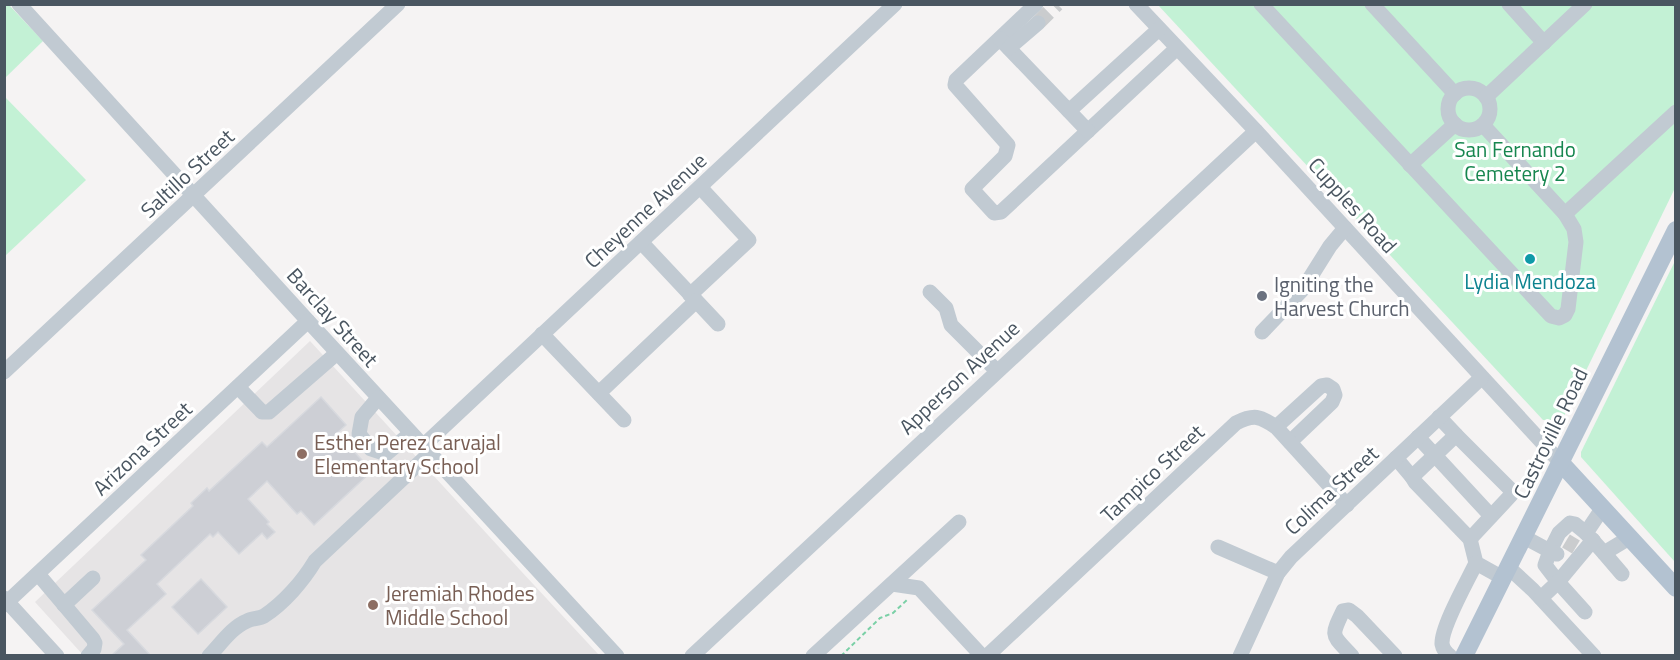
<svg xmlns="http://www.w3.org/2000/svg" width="1680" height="660" viewBox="0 0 1680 660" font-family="'Titillium Web',sans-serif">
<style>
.education{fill:#e6e4e5}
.green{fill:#c3f1d5}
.building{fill:#cdcfd5;stroke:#d7d9de;stroke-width:1.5}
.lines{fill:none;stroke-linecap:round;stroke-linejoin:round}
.minor-tunnel{stroke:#caccce;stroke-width:15;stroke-dasharray:15 8;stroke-linecap:butt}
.path{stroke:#7ad0a6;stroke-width:2;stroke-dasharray:4.5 3;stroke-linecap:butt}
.minor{stroke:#c1cad2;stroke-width:15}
.major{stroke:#b3c2d1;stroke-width:18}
.culture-dot{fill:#0f9aa8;stroke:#fff;stroke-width:2}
.worship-dot{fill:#6b7280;stroke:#fff;stroke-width:2}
.education-dot{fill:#8d6e63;stroke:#fff;stroke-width:2}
.labels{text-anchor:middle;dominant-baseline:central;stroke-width:6;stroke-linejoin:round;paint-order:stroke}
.park-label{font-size:21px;fill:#17864f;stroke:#fff}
.street-label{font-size:21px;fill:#4a5661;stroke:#fff}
.culture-label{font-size:21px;fill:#0d838f;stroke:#fff}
.worship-label{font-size:21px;fill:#5b616d;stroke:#fff;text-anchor:start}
.education-label{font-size:21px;fill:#785e54;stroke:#fff;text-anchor:start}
</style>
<rect width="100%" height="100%" fill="#f5f3f3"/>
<polygon class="education" points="310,341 521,571 599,655 83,655 35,602"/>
<g class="green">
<polygon points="5,5 9,5 43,41 5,78"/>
<polygon points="1158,5 1675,5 1675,188 1562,420 1543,420"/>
<polygon points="5,97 86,180 5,256"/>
<polygon points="1675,261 1676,562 1675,562 1581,457 1581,452"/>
</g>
<g class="building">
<polygon points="321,397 346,425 337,433 372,471 314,525 301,511 297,514 267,481 248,499 269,522 267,524 275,532 267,539 262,533 239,554 218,532 213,537 210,534 157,584 166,594 127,630 151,656 111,656 124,644 92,610 146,560 141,555 193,506 191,503 207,488 209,491 262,442 267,447"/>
<polygon points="201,579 227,607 198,634 172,607"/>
</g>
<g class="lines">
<g class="minor-tunnel">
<polyline points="1038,23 1057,4"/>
<polyline points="1566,541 1576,547"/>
</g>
<polyline class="path" points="841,656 880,618 893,613 907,600"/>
<g class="minor">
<polyline points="19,4 308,321 617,656"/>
<polyline points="1036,4 956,80 955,85 1008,145 1005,156 972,189 994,213 1001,212 1177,48"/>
<polyline points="1136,4 1256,131 1561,463"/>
<polyline points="1261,4 1551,316 1559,318 1565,315 1568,309 1576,242 1574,229 1565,214 1483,125"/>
<polyline points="1372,4 1455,94"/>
<polyline points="1509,4 1544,43"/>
<polyline points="1000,39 1088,131"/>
<polyline points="1009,48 1038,23"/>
<circle cx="1469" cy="109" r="21"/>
<polyline points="1486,97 1585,4"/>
<polyline points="1069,111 1159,29"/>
<polyline points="1410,165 1455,124"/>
<polyline points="1565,214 1676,112"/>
<polyline points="641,242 718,324"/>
<polyline points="930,292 946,308 951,325 997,371"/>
<polyline points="690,295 749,240 700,187"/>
<polyline points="1262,332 1303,289 1330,246 1345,228"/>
<polyline points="542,334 624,420"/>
<polyline points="4,372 398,4"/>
<polyline points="238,387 262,412 269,412 337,353"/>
<polyline points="599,393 696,301"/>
<polyline points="378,398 362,417 359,434 371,449 386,454 411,433"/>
<polyline points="1276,427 1321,386 1327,385 1333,389 1335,395 1332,402 1290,442"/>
<polyline points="1456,435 1511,490 1511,495 1470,539"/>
<polyline points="1418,437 1491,516"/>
<polyline points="423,446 895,4"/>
<polyline points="1396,458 1412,477 1456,435 1439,417"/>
<polyline points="1412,477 1415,482 1470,539 1476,563 1503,578"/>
<polyline points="1602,509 1586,533 1604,553 1629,538"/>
<polyline points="1524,537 1550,551 1559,533 1570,523 1575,524 1586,533"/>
<polyline points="1218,547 1278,573"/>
<polyline points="1604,553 1622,574"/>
<polyline points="1557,554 1550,551 1545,565 1558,582 1593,540"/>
<polyline points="1508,567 1533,590 1594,656"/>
<polyline points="38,574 93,639 95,643 94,649 88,656"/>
<polyline points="892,584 919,588 982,656"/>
<polyline points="4,598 57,656"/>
<polyline points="1541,598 1558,582 1585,612"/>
<polyline points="4,605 308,321"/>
<polyline points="64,605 93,578"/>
<path d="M209,656c11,-11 23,-29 38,-35 5,-3 12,-2 17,-5 20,-13 39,-35 51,-55l115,-108"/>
<polyline points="692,656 1256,131"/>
<polyline points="813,656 959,522"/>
<path d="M987,656l249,-233c18,-9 24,-7 40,4l71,78"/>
<polyline points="1240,656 1278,573 1291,557 1481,378"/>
<path d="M1352,656c-20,-22 -22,-18 -9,-45l6,-1 8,6 38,40"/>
<path d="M1450,656c-4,-3 -7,-7 -8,-12 -1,-17 26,-64 34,-81"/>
</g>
<g class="major">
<polyline points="1561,463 1676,588"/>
<polyline points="1464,656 1676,230"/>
</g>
</g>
<circle class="culture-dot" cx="1530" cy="259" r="6"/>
<circle class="worship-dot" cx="1262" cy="296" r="6"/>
<g class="education-dot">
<circle cx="302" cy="454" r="6"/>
<circle cx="373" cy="605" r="6"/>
</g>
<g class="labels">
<g class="park-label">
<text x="1515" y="149">San Fernando<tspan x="1515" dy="24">Cemetery 2</tspan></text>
</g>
<g class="street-label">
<text transform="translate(187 173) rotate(-43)">Saltillo Street</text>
<text transform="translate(1353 205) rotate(48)">Cupples Road</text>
<text transform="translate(645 210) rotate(-43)">Cheyenne Avenue</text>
<text transform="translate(333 317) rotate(48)">Barclay Street</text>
<text transform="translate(959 377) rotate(-43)">Apperson Avenue</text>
<text transform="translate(1550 433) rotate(-64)">Castroville Road</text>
<text transform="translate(142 448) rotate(-43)">Arizona Street</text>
<text transform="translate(1152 473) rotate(-43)">Tampico Street</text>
<text transform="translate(1331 490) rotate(-43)">Colima Street</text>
</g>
<g class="culture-label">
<text x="1530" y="281">Lydia Mendoza</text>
</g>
<g class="worship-label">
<text x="1274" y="284">Igniting the<tspan x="1274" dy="24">Harvest Church</tspan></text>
</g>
<g class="education-label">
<text x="314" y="442">Esther Perez Carvajal<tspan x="314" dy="24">Elementary School</tspan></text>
<text x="385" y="593">Jeremiah Rhodes<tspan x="385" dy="24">Middle School</tspan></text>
</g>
</g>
<rect width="1680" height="660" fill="none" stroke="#4a5661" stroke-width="12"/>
</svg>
